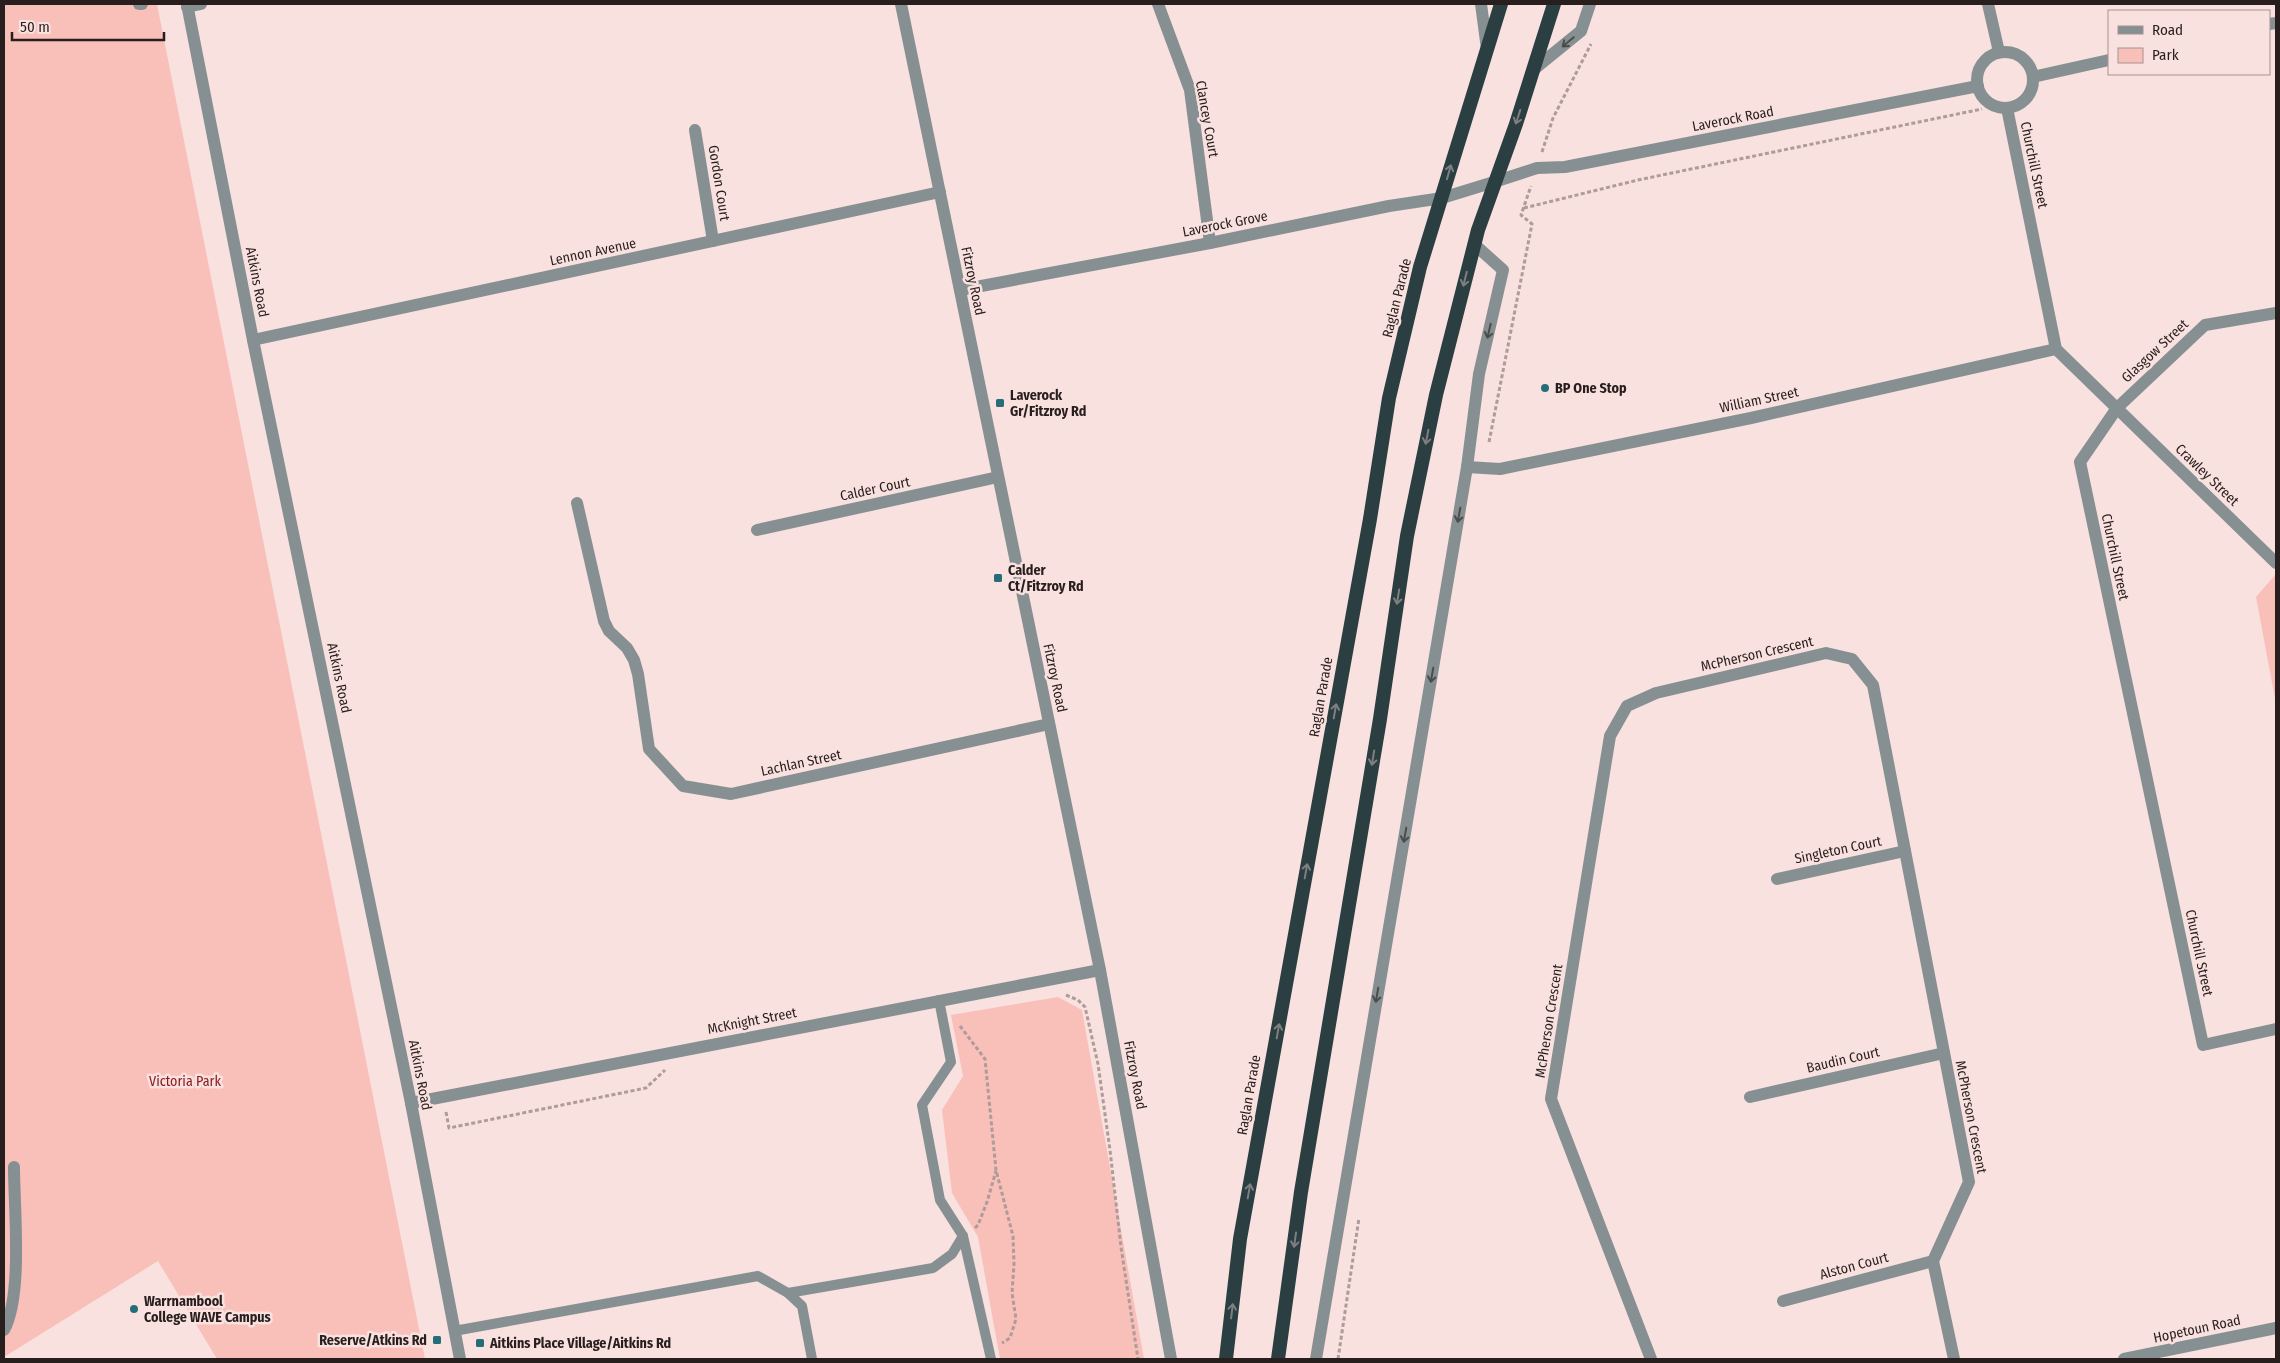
<svg xmlns="http://www.w3.org/2000/svg" width="2280" height="1363" viewBox="0 0 2280 1363" font-family="'Fira Sans Condensed',sans-serif">
<style>
.green{fill:#f9bfb9}
.lines{fill:none;stroke-linecap:round;stroke-linejoin:round}
.path{stroke:#ae9b9a;stroke-width:3;stroke-dasharray:4 2.5;stroke-linecap:butt}
.service{stroke:#869092;stroke-width:10}
.minor{stroke:#869092;stroke-width:12}
.tertiary{stroke:#869092;stroke-width:12}
.trunk{stroke:#2b3e41;stroke-width:14}
.oneway{stroke:#4d4c4c}
.oneway2{stroke:#7d7f80}
.poi-dot{fill:#266d7a;stroke:#f9e1df;stroke-width:2}
.labels{text-anchor:middle;dominant-baseline:central;stroke-width:5;stroke-linejoin:round;paint-order:stroke}
.street-label{font-size:14px;fill:#271e1d;stroke:#f9e1df}
.poi-label{font-size:14px;font-weight:bold;fill:#271e1d;stroke:#f9e1df;text-anchor:start}
.park-label{font-size:14px;fill:#8c1d21;stroke:#f9e1df}
</style>
<rect width="100%" height="100%" fill="#f9e1df"/>
<g class="green">
<polygon points="4,4 157,4 425,1359 217,1359 158,1261 4,1357"/>
<polygon points="2276,574 2276,704 2256,597"/>
<polygon points="1058,997 1082,1010 1144,1359 1000,1359 978,1237 952,1193 942,1110 963,1076 951,1015"/>
</g>
<g class="lines">
<g class="path">
<polyline points="1542,152 1553,118 1591,44"/>
<polyline points="1524,208 1638,180 1982,109"/>
<polyline points="1489,442 1532,224 1521,215 1531,186"/>
<polyline points="1066,995 1078,1000 1085,1007 1098,1064 1110,1150 1121,1247 1138,1359"/>
<polyline points="960,1026 985,1059 996,1170 1013,1236 1014,1264 1012,1293 1016,1319 1010,1338 1002,1343"/>
<polyline points="446,1112 449,1128 646,1088 665,1070"/>
<polyline points="975,1228 978,1225 987,1202 996,1171"/>
<polyline points="1338,1359 1359,1218"/>
</g>
<g class="service">
<polyline points="939,1000 951,1062 922,1105 940,1200 963,1236 991,1359"/>
<polyline points="788,1293 933,1268 952,1254 963,1236"/>
<polyline points="454,1331 758,1276 788,1293 802,1306 812,1359"/>
</g>
<g class="minor">
<polyline points="139,4 142,4"/>
<polyline points="1158,4 1190,90 1210,243"/>
<polyline points="1481,4 1487,49"/>
<polyline points="1988,4 1999,52"/>
<polyline points="187,7 201,4"/>
<polyline points="1533,70 1581,31 1590,4"/>
<polyline points="2007,108 2056,349 2276,563"/>
<polyline points="695,130 713,241"/>
<polyline points="960,290 1210,243 1389,206 1442,198 1494,182"/>
<polyline points="2276,313 2205,325 2117,408 2080,462 2203,1045 2276,1029"/>
<polyline points="253,340 940,192"/>
<polyline points="1467,467 1500,469 1751,418 2056,349"/>
<polyline points="577,503 604,621 609,631 627,648 634,660 638,674 649,749 683,786 731,794 1049,724"/>
<polyline points="757,530 998,477"/>
<polyline points="1777,879 1905,851"/>
<polyline points="1750,1097 1944,1053"/>
<polyline points="411,1103 1100,970"/>
<polyline points="1783,1301 1933,1261"/>
<path d="M4,1330c19,-35 10,-121 10,-163"/>
<polyline points="1316,1359 1467,467 1479,374 1503,270 1474,244"/>
<polyline points="1651,1359 1551,1099 1610,736 1627,706 1656,693 1826,653 1852,659 1873,685 1969,1182 1933,1261 1954,1359"/>
</g>
<g class="tertiary">
<polyline points="187,4 253,340 411,1103 460,1359"/>
<polyline points="901,4 1100,970 1171,1359"/>
<polyline points="2269,24 2276,23"/>
<circle cx="2005" cy="80" r="28"/>
<polyline points="2033,77 2109,60"/>
<polyline points="1494,182 1537,168 1565,167 1978,86"/>
<polyline points="2124,1359 2276,1328"/>
</g>
<g class="trunk">
<polyline points="1226,1359 1240,1239 1370,519 1389,398 1420,267 1501,4"/>
<polyline points="1278,1359 1301,1192 1380,719 1407,536 1436,395 1478,230 1516,124 1554,4"/>
</g>
</g>
<defs><path id="oneway-shaft" d="M-6 0H5M1.5-3L5.5 0L1.5 3" fill="none" stroke-width="1.6" stroke-linecap="round" stroke-linejoin="round" transform="scale(1.25)"/></defs>
<g class="oneway">
<use href="#oneway-shaft" transform="translate(1568 42) rotate(140)"/>
<use href="#oneway-shaft" transform="translate(1489 331) rotate(103)"/>
<use href="#oneway-shaft" transform="translate(1459 515) rotate(100)"/>
<use href="#oneway-shaft" transform="translate(1432 675) rotate(100)"/>
<use href="#oneway-shaft" transform="translate(1405 835) rotate(100)"/>
<use href="#oneway-shaft" transform="translate(1377 995) rotate(100)"/>
</g>
<g class="oneway2">
<use href="#oneway-shaft" transform="translate(1518 117) rotate(108)"/>
<use href="#oneway-shaft" transform="translate(1449 172) rotate(-74)"/>
<use href="#oneway-shaft" transform="translate(1465 279) rotate(104)"/>
<use href="#oneway-shaft" transform="translate(1427 437) rotate(101)"/>
<use href="#oneway-shaft" transform="translate(1398 597) rotate(99)"/>
<use href="#oneway-shaft" transform="translate(1335 711) rotate(-80)"/>
<use href="#oneway-shaft" transform="translate(1373 758) rotate(99)"/>
<use href="#oneway-shaft" transform="translate(1306 871) rotate(-80)"/>
<use href="#oneway-shaft" transform="translate(1278 1031) rotate(-80)"/>
<use href="#oneway-shaft" transform="translate(1249 1191) rotate(-80)"/>
<use href="#oneway-shaft" transform="translate(1295 1240) rotate(98)"/>
<use href="#oneway-shaft" transform="translate(1232 1311) rotate(-83)"/>
</g>
<g class="poi-dot">
<circle cx="1545" cy="388" r="5"/>
<rect x="995" y="398" width="10" height="10" rx="2.5"/>
<rect x="993" y="573" width="10" height="10" rx="2.5"/>
<circle cx="134" cy="1309" r="5"/>
<rect x="432" y="1335" width="10" height="10" rx="2.5"/>
<rect x="475" y="1338" width="10" height="10" rx="2.5"/>
</g>
<g class="labels">
<g class="street-label">
<text transform="translate(1207 119) rotate(80)">Clancey Court</text>
<text transform="translate(1733 119) rotate(-11)">Laverock Road</text>
<text transform="translate(2034 165) rotate(78)">Churchill Street</text>
<text transform="translate(719 183) rotate(81)">Gordon Court</text>
<text transform="translate(1225 224) rotate(-11)">Laverock Grove</text>
<text transform="translate(593 252) rotate(-12)">Lennon Avenue</text>
<text transform="translate(973 281) rotate(78)">Fitzroy Road</text>
<text transform="translate(257 282) rotate(79)">Aitkins Road</text>
<text transform="translate(1397 298) rotate(-76)">Raglan Parade</text>
<text transform="translate(2155 351) rotate(-43)">Glasgow Street</text>
<text transform="translate(1759 400) rotate(-12)">William Street</text>
<text transform="translate(2207 475) rotate(44)">Crawley Street</text>
<text transform="translate(875 489) rotate(-12)">Calder Court</text>
<text transform="translate(2115 557) rotate(78)">Churchill Street</text>
<text transform="translate(1757 654) rotate(-13)">McPherson Crescent</text>
<text transform="translate(339 678) rotate(78)">Aitkins Road</text>
<text transform="translate(1055 678) rotate(78)">Fitzroy Road</text>
<text transform="translate(1321 697) rotate(-80)">Raglan Parade</text>
<text transform="translate(801 763) rotate(-12)">Lachlan Street</text>
<text transform="translate(1838 850) rotate(-12)">Singleton Court</text>
<text transform="translate(2199 953) rotate(78)">Churchill Street</text>
<text transform="translate(752 1021) rotate(-11)">McKnight Street</text>
<text transform="translate(1549 1021) rotate(-81)">McPherson Crescent</text>
<text transform="translate(1843 1060) rotate(-13)">Baudin Court</text>
<text transform="translate(420 1075) rotate(79)">Aitkins Road</text>
<text transform="translate(1135 1075) rotate(79)">Fitzroy Road</text>
<text transform="translate(1249 1095) rotate(-80)">Raglan Parade</text>
<text transform="translate(1971 1117) rotate(79)">McPherson Crescent</text>
<text transform="translate(1854 1266) rotate(-15)">Alston Court</text>
<text transform="translate(2197 1329) rotate(-12)">Hopetoun Road</text>
</g>
<g class="poi-label">
<text x="1555" y="388">BP One Stop</text>
<text x="1010" y="395">Laverock<tspan x="1010" dy="16">Gr/Fitzroy Rd</tspan></text>
<text x="1008" y="570">Calder<tspan x="1008" dy="16">Ct/Fitzroy Rd</tspan></text>
<text x="144" y="1301">Warrnambool<tspan x="144" dy="16">College WAVE Campus</tspan></text>
<text x="427" y="1340" text-anchor="end">Reserve/Atkins Rd</text>
<text x="490" y="1343">Aitkins Place Village/Aitkins Rd</text>
</g>
<g class="park-label">
<text x="185" y="1081">Victoria Park</text>
</g>
</g>
<rect width="2280" height="1363" fill="none" stroke="#271e1d" stroke-width="10"/>
<rect x="2108" y="10" width="162" height="65" fill="#f9e1df" stroke="#a59391"/>
<rect x="2118" y="26" width="25" height="8" fill="#869092" stroke="#a59391"/>
<text x="2152" y="35" font-size="15" fill="#271e1d">Road</text>
<rect x="2118" y="48" width="25" height="15" fill="#f9bfb9" stroke="#a59391"/>
<text x="2152" y="60" font-size="15" fill="#271e1d">Park</text>
<path d="M12 32v8h152v-8" fill="none" stroke="#271e1d" stroke-width="2.5"/>
<text x="20" y="32" font-size="15" fill="#271e1d" stroke="#f9e1df" stroke-width="4" paint-order="stroke">50 m</text>
</svg>
